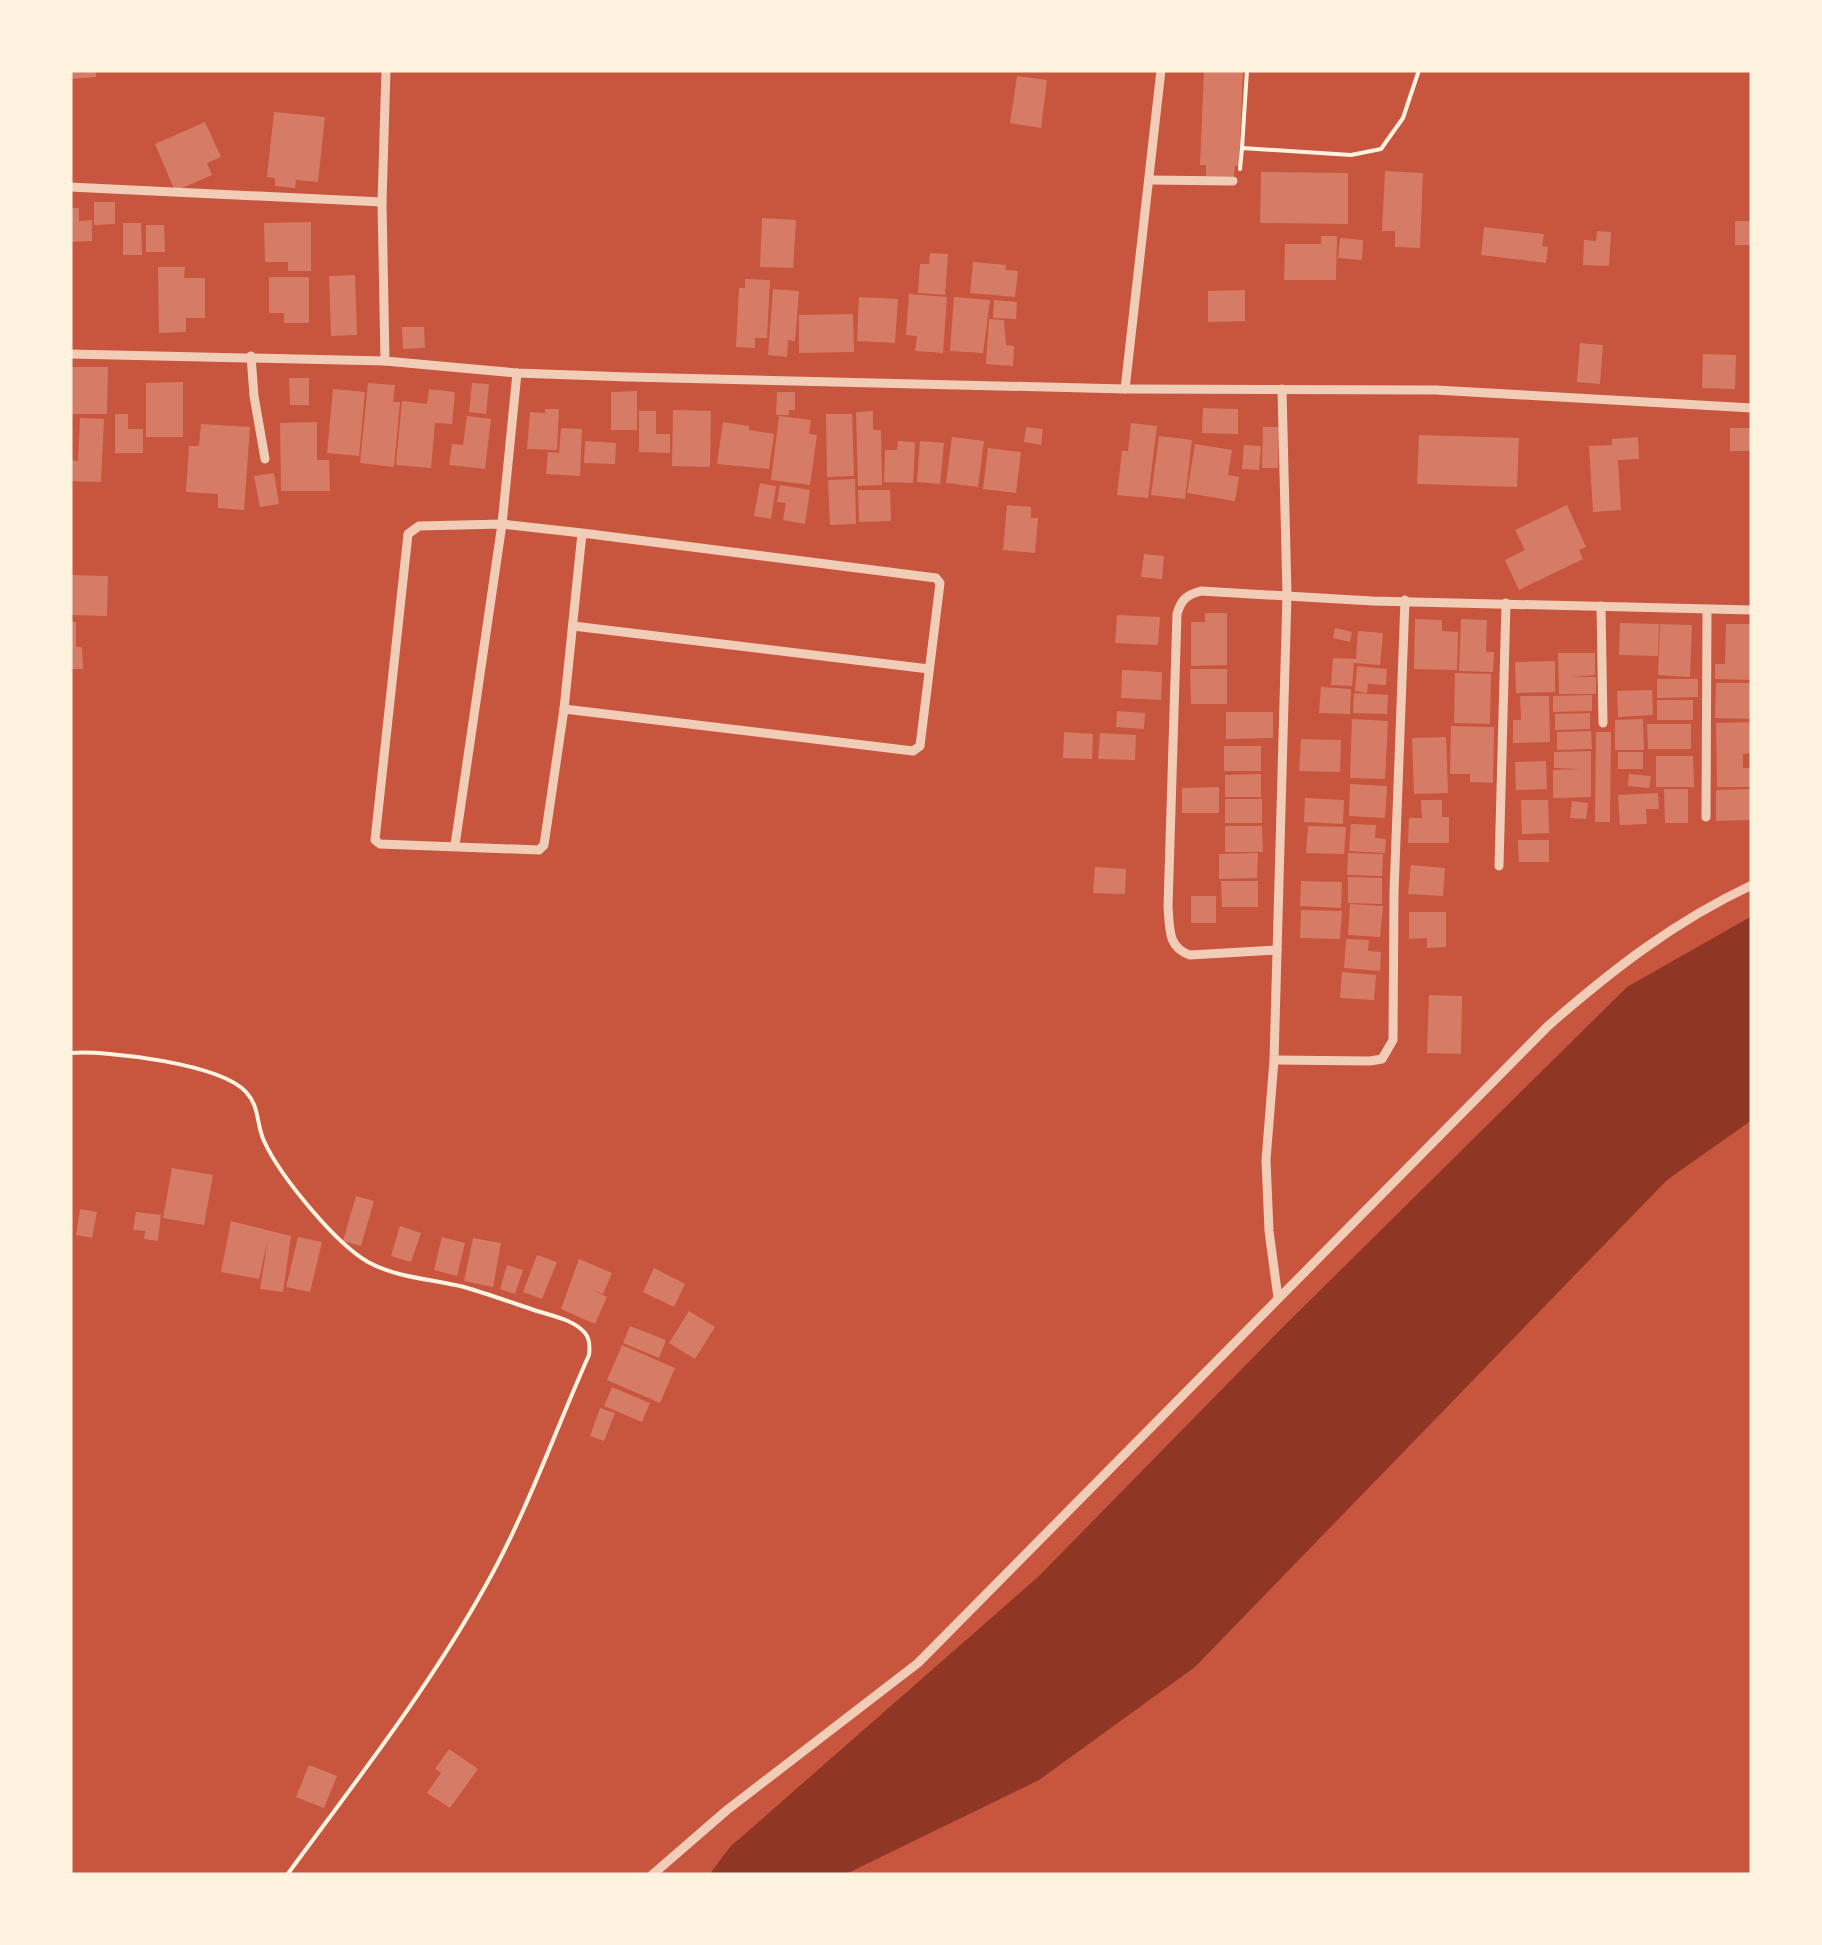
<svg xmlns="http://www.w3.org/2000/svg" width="1822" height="1945" viewBox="0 0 1822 1945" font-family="'Open Sans',sans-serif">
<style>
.water{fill:#8f3625}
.building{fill:#d67c66}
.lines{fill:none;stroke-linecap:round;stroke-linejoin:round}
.path{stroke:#fff3e0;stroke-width:4}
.minor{stroke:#f1ccb7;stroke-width:9}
</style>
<rect width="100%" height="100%" fill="#c8553d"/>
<polygon class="water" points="1752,916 1752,1120 1667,1180 1195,1667 1039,1780 844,1875 709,1875 730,1847 1039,1576 1283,1327 1627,987"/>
<g class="building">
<polygon points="70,70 96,70 96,77 70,79"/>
<polygon points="1204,70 1243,70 1239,166 1235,166 1234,176 1206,176 1206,165 1200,165"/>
<polygon points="1017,76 1047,80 1041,128 1010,123"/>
<polygon points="274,112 325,117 318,182 296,180 295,188 275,186 275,178 267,177"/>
<polygon points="205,122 221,157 207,163 212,175 175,191 155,144"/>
<polygon points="1385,171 1423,173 1420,248 1395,247 1395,231 1382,231"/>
<polygon points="1261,172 1348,173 1348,224 1260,223"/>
<polygon points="94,202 115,202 115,224 94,225"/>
<polygon points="70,208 79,208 79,221 92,220 92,241 70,242"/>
<polygon points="762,218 796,220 793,268 760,267"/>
<rect x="1735" y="221" width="17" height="24"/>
<polygon points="311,222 311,271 288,271 288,262 265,262 264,223"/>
<polygon points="123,223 141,223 142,255 123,255"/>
<polygon points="146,225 164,225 165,252 146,252"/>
<polygon points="1484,227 1544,234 1542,246 1548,247 1546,263 1481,255"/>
<polygon points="1597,231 1611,232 1609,266 1583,265 1584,240 1596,241"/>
<polygon points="1321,236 1337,236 1336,280 1284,280 1285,244 1321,244"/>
<polygon points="1340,238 1363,240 1362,260 1338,258"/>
<polygon points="930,253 948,254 945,295 918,293 920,264 929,264"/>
<polygon points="973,262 1006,265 1005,270 1018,271 1015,297 970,293"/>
<polygon points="158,267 185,267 184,278 205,278 205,318 186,318 186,332 159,333"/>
<polygon points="355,275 357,335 331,336 329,276"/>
<polygon points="269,277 309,277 309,323 284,323 284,313 269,313"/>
<polygon points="745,279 770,280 767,338 755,338 755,348 736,347 739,288 745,288"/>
<polygon points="773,289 799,291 795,341 788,340 787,357 768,355"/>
<polygon points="1245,290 1245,321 1208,322 1208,291"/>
<polygon points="909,294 947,297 943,353 915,351 917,336 906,335"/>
<polygon points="859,297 898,299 895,343 857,341"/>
<polygon points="954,297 990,300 983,353 950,351"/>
<polygon points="994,300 1017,302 1016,319 993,318"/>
<polygon points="853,314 854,352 799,353 799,315"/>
<polygon points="989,319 1004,320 1006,345 1014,346 1013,366 986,364"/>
<polygon points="402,327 424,327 425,348 403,349"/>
<polygon points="1580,343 1603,345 1600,384 1577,382"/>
<polygon points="1703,354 1736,355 1735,389 1702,388"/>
<polygon points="70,367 108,367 107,414 70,414"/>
<polygon points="289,378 309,378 309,405 290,405"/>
<polygon points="183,382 183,437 146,437 146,383"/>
<polygon points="368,383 395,385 393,402 400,402 394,467 360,463"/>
<polygon points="472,383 489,384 486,414 469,412"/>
<polygon points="333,389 365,392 359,456 327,453"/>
<polygon points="429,389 455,392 452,424 435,423 431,468 396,465 402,401 427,404"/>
<polygon points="637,391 637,430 611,430 611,392"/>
<polygon points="777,392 795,392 795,410 789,410 789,415 776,415"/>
<polygon points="1203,408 1238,409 1238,434 1202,433"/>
<polygon points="545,409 559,409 557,450 527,449 530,412 545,413"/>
<polygon points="673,410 711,411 710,467 672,466"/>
<polygon points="639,411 656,411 656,434 670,434 670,453 639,452"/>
<polygon points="873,411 873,430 881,430 882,485 858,486 856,412"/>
<polygon points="115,414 128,414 128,429 143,429 143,453 115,453"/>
<polygon points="826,414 852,414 854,476 827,477"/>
<polygon points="467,416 491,419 485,469 449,465 452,444 463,445"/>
<polygon points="779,416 811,420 809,434 817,435 810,485 771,480"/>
<polygon points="80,418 104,419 101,482 70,481 70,460 78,461"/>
<polygon points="317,422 317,460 329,460 330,491 281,491 280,423"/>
<polygon points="723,422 749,426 749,430 774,434 769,469 717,464"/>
<polygon points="1131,423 1157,426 1148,498 1117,495 1122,451 1128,451"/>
<polygon points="201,424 250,427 244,510 218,508 218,494 186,492 189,446 199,446"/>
<polygon points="1026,427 1043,429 1041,445 1024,442"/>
<polygon points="1263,427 1279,427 1278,468 1262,468"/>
<polygon points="561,428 582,429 580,476 546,474 548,452 559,453"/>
<rect x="1730" y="428" width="22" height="23"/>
<polygon points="1419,435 1519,438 1517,487 1417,484"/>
<polygon points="1159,436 1192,440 1185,499 1151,495"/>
<polygon points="952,437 984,441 978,487 946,483"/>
<polygon points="1638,437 1639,459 1618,460 1621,510 1593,512 1589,446 1612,445 1612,439"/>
<polygon points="585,441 616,443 615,464 584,463"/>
<polygon points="898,441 915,442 913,483 884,482 885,450 897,450"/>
<polygon points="920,441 944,443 940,484 917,482"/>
<polygon points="1195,444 1232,450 1228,475 1239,477 1235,501 1187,493"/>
<polygon points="1244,445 1261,446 1259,470 1242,469"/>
<polygon points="988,448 1021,452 1016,493 983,489"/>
<polygon points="274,473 279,504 260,507 254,476"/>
<polygon points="855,479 856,524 830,525 828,480"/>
<polygon points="760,483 776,486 771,519 754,516"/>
<polygon points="780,485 810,490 805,524 783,520 786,503 777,502"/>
<polygon points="858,490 890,490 891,521 859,522"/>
<polygon points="1007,505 1031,507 1031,518 1038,518 1035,553 1003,550"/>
<polygon points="1567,505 1586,547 1579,550 1583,559 1519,590 1505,560 1525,550 1515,530"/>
<polygon points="1144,554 1164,556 1162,579 1141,577"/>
<polygon points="70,575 108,576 107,616 70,615"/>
<polygon points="1205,613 1227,613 1227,665 1191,666 1191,622 1205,622"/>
<polygon points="1117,615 1160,617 1158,645 1115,643"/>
<polygon points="1415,619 1442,620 1442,631 1458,632 1457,670 1414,669"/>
<polygon points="1461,619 1487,620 1486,652 1494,652 1493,672 1459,671"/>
<polygon points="70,622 76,622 76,647 82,647 83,669 70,669"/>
<polygon points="1620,623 1659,624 1658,656 1619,655"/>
<polygon points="1660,624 1692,625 1690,677 1658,675"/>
<polygon points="1726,624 1752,624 1752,680 1715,679 1715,664 1725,664"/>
<polygon points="1335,628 1352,632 1350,642 1333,638"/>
<polygon points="1358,631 1383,633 1380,665 1354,663 1352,686 1331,685 1333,658 1356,659"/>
<polygon points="1558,653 1595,653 1595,675 1572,677 1596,677 1596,694 1559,694"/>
<polygon points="1555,661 1555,692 1516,693 1515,662"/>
<polygon points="1357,666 1387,669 1386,685 1368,684 1367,693 1355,691"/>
<polygon points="1190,669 1227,669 1227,704 1191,704"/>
<polygon points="1122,670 1162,672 1161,700 1121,698"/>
<polygon points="1455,673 1491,674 1490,724 1454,723"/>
<polygon points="1657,679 1698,679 1698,697 1657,698"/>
<polygon points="1716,683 1752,683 1752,719 1715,718"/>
<polygon points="1321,687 1351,689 1350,714 1319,713"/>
<polygon points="1652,690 1653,715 1618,717 1617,691"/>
<polygon points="1354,693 1388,695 1387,714 1353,713"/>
<polygon points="1592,695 1592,711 1553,712 1553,696"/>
<polygon points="1520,696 1549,696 1550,742 1513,743 1513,720 1521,720"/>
<rect x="1657" y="700" width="36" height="20"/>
<polygon points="1117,711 1145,713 1144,729 1116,727"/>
<polygon points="1226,712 1273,712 1273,738 1226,739"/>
<polygon points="1590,713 1590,729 1555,730 1555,714"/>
<polygon points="1352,719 1388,721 1385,779 1350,778"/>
<polygon points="1643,719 1644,750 1615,750 1615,720"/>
<polygon points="1752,722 1752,753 1743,754 1743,768 1752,768 1752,787 1717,787 1716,723"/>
<polygon points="1647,724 1691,724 1691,749 1648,749"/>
<polygon points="1451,726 1494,727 1493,783 1470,782 1470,774 1450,774"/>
<polygon points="1591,731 1592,749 1557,750 1557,732"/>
<polygon points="1064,732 1093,734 1092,759 1063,758"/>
<polygon points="1596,732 1611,732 1610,822 1595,822"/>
<polygon points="1100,733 1136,735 1135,760 1098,759"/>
<polygon points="1446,737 1448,793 1414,794 1412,738"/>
<polygon points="1301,739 1341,740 1340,772 1299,771"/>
<rect x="1224" y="746" width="37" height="25"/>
<polygon points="1591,751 1591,797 1553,798 1553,770 1581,769 1554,768 1554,752"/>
<rect x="1618" y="752" width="25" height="17"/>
<polygon points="1656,756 1693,756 1694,787 1656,787"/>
<polygon points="1546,761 1547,789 1516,790 1515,762"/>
<polygon points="1261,774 1261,797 1225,797 1225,775"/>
<polygon points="1629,774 1651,776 1649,788 1628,786"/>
<polygon points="1350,784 1387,786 1385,818 1349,816"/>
<polygon points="1219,787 1219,813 1182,813 1182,788"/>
<polygon points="1664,789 1688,789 1688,823 1665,823"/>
<polygon points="1752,789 1752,820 1716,821 1716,790"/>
<polygon points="1658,793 1659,809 1646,809 1647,824 1620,825 1618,795"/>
<polygon points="1305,798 1344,800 1343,824 1304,822"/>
<rect x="1225" y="799" width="37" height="24"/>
<polygon points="1421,800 1442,800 1442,817 1449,817 1449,843 1408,843 1409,818 1422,818"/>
<polygon points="1521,800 1548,800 1549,833 1522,834"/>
<polygon points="1572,801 1588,803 1586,819 1570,818"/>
<polygon points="1351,824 1376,825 1375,838 1386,839 1385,853 1349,851"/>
<polygon points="1225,826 1262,826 1263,852 1225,852"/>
<polygon points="1308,826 1346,827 1344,854 1306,853"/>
<polygon points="1518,840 1549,840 1549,862 1519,862"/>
<polygon points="1258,853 1257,878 1219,879 1219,854"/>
<polygon points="1348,853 1383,854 1382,876 1347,875"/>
<polygon points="1411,865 1445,868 1443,896 1408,894"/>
<polygon points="1095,867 1126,869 1125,894 1093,893"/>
<polygon points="1348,877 1382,878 1382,904 1348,903"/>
<polygon points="1221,881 1258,881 1258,907 1222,907"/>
<polygon points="1301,881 1342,882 1341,908 1300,906"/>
<rect x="1191" y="896" width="25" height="27"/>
<polygon points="1350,904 1383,906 1380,937 1348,935"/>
<polygon points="1301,910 1342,911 1340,939 1300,938"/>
<polygon points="1409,912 1446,912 1446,947 1427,948 1427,938 1409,939"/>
<polygon points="1346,939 1369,940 1368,951 1381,952 1380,971 1344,968"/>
<polygon points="1342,972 1376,975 1374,1000 1340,998"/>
<polygon points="1429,995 1462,996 1461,1054 1427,1053"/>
<polygon points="172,1168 213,1175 204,1225 163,1218"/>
<polygon points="356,1196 374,1201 361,1246 343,1241"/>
<polygon points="80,1209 97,1212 92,1238 76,1235"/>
<polygon points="136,1212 161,1215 158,1241 144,1239 145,1231 133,1230"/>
<polygon points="231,1221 291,1236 283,1292 260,1289 268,1239 259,1279 221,1272"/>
<polygon points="400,1226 421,1233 411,1262 391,1256"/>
<polygon points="298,1237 322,1242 310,1292 286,1287"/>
<polygon points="442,1237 465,1243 457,1276 434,1270"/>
<polygon points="473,1238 501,1243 493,1287 464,1281"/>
<polygon points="537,1255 557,1262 542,1299 523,1292"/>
<polygon points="579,1259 612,1273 603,1294 590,1289 607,1297 595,1324 561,1309"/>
<polygon points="507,1265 523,1270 515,1294 500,1289"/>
<polygon points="654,1268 685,1284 674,1307 643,1292"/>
<polygon points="689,1311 715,1327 695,1359 669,1343"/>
<polygon points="630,1326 666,1340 659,1358 623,1343"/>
<polygon points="622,1345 675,1368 660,1403 607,1380"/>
<polygon points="612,1387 650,1403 642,1422 604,1406"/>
<polygon points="600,1408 615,1413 604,1441 590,1436"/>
<polygon points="449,1749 478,1769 450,1808 427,1793 441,1773 435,1769"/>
<polygon points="309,1765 337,1776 324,1808 296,1797"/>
</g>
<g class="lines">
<g class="path">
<polyline points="1242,148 1247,70"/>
<polyline points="1240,169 1242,148 1351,155 1381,149 1403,118 1419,70"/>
<path d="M70,1053c37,-3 151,11 176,39 14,15 10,32 18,49 16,35 71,102 104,121 29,16 64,17 96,25 24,7 49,16 73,24 16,5 37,9 48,22 5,6 5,14 4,22 -34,76 -62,157 -103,230 -57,103 -130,196 -199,290"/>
</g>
<g class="minor">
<polyline points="1150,180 1233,181"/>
<polyline points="70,187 382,202"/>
<polyline points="70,354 385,361 382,202 386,70"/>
<polyline points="251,356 254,396 265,459"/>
<polyline points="385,361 517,373 628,377 1125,389 1436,390 1752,408"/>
<polyline points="517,373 502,524 582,533 564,709 913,751 920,746 940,583 936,578 582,533"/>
<polyline points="1125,389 1161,70"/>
<polyline points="1601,606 1603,723"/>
<polyline points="573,626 929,669"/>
<polyline points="1706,817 1707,610"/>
<polyline points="455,845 502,524 419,526 408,534 375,840 380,844 539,850 544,845 564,709"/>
<polyline points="1499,866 1506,603"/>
<path d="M1277,950l-87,5c-23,-8 -20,-27 -22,-48l9,-293c4,-14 9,-19 24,-23l171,10 380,9"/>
<polyline points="1274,1060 1370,1061 1382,1059 1393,1040 1394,892 1405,600"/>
<polyline points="1278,1298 1269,1231 1266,1160 1274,1060 1287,595 1282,389"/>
<path d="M652,1875l75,-65 191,-147 630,-637c64,-56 127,-105 204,-141"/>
</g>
</g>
<rect width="1822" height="1945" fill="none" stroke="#fff3e0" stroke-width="145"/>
</svg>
